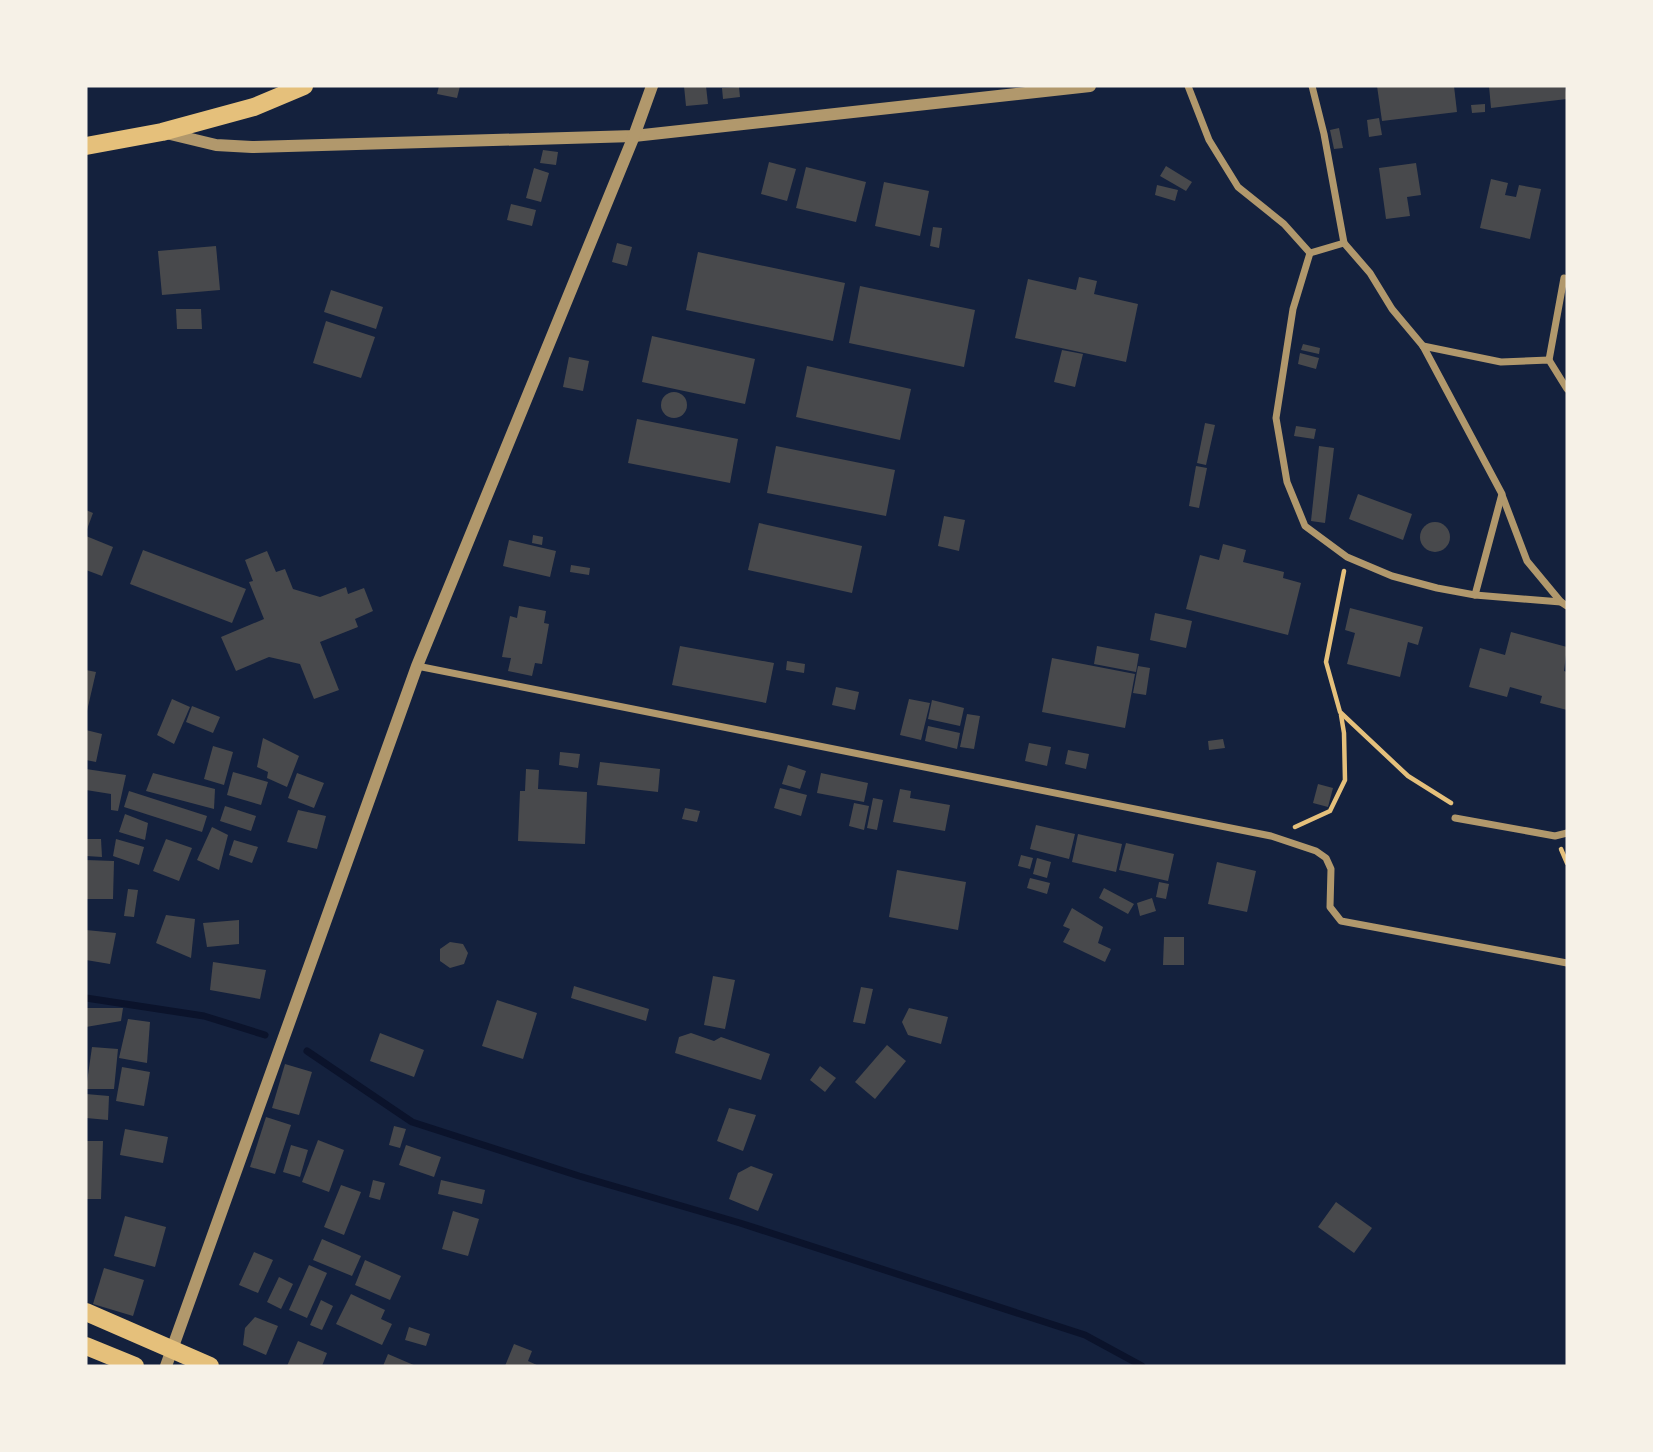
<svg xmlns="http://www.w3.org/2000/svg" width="1653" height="1452" viewBox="0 0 1653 1452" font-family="Barlow,sans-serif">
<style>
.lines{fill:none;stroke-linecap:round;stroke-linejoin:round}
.stream{stroke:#0b132b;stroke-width:7}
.building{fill:#48494c}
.path{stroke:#e5c07b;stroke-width:4.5}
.minor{stroke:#b1986c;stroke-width:7}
.tertiary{stroke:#b1986c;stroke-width:12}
.primary{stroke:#e5c07b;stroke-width:18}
</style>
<rect width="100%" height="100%" fill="#14213d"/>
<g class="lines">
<g class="stream">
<polyline points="86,998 204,1016 265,1035"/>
<polyline points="307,1051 412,1122 579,1176 740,1223 1085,1335 1142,1366"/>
</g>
</g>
<g class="building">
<polygon points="439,86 460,86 457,98 437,94"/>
<polygon points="684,86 706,86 708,104 686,106"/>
<polygon points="1377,86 1454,86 1457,112 1382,121"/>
<polygon points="1489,86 1565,86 1567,99 1491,108"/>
<polygon points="739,87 740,97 723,99 722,88"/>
<polygon points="1485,104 1485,112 1472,113 1471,105"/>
<polygon points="1379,118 1382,135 1369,137 1367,120"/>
<polygon points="1339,128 1343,148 1334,149 1330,130"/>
<polygon points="543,150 558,152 556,165 540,163"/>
<polygon points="769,162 796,169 787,201 761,194"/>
<polygon points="1416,163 1421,195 1407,197 1410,216 1386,219 1379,168"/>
<polygon points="1166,166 1192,182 1186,191 1160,176"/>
<polygon points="806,167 866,182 856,222 796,208"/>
<polygon points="534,168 549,173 541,202 526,198"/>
<polygon points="1491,179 1508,183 1505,195 1516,197 1519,185 1541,189 1530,239 1480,228"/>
<polygon points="884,182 929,191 920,236 875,226"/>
<polygon points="1157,185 1178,190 1175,201 1155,195"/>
<polygon points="511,204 536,210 532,226 507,220"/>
<polygon points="933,227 942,228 939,248 930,246"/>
<polygon points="617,243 632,247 627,266 612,262"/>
<polygon points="216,246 220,290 162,295 158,251"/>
<polygon points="698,252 845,283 833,341 686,310"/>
<polygon points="1079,277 1097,281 1094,294 1138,304 1126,362 1015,338 1028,279 1076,290"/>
<polygon points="860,286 975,310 964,367 849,343"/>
<polygon points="331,290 383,307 376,329 324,312"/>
<polygon points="176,309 201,309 202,329 177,329"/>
<polygon points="326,321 375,337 361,378 313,363"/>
<polygon points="652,336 755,359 745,404 642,382"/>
<polygon points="1303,344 1320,348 1319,354 1301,350"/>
<polygon points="1062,350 1083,354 1075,387 1054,382"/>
<polygon points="1300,353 1319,358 1316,369 1298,364"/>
<polygon points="569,357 589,361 583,391 563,387"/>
<polygon points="807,366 911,389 900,440 796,417"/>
<circle cx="674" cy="405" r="13"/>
<polygon points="637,419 738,439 730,483 628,463"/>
<polygon points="1205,423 1215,425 1206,465 1197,463"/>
<polygon points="1296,426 1316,429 1314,439 1294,436"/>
<polygon points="776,446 895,470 886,516 767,493"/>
<polygon points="1319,446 1334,448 1325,523 1311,521"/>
<polygon points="1196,466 1207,468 1199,508 1189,506"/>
<polygon points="1358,494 1412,514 1403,540 1349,519"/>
<polygon points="86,510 93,513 86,532"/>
<polygon points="944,516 965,520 959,551 938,546"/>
<circle cx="1435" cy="537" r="15"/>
<polygon points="759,523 862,546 852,593 748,570"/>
<polygon points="533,535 543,537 542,545 532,543"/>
<polygon points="86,536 113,547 102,576 86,570"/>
<polygon points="509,540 556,551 550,577 503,566"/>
<polygon points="1223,544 1246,550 1243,562 1284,572 1283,578 1301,583 1288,635 1186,609 1200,555 1219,560"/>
<polygon points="143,550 246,589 232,623 130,584"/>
<polygon points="267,551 276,572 285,569 293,589 320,597 346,587 348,594 364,588 373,611 355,619 358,627 320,642 339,690 314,699 300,664 269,657 236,671 221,637 264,619 249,582 253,581 245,560"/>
<polygon points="571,565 590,568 589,575 570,572"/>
<polygon points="519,606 546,611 544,623 549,624 542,664 535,663 532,676 508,671 511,658 502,657 510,616 517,618"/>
<polygon points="1350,608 1423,627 1418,645 1408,642 1400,677 1347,664 1355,633 1345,630"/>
<polygon points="1155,613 1192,621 1186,648 1150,640"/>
<polygon points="1511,632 1567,647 1564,671 1567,672 1567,710 1540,703 1542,696 1510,687 1507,697 1469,687 1480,648 1505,655"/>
<polygon points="680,646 774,663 766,703 672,685"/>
<polygon points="1097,646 1139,654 1136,672 1094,664"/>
<polygon points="1052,658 1135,674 1125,728 1042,712"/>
<polygon points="787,661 805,664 804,673 786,670"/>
<polygon points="1138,666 1150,668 1146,695 1133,693"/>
<polygon points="86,670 96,672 87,711 86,710"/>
<polygon points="836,687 859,692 855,710 832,705"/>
<polygon points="172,699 190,707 174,744 157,735"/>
<polygon points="909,699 930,703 921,740 900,735"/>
<polygon points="932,700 964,708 960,726 928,719"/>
<polygon points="192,706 220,717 213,733 186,722"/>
<polygon points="967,714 980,716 974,749 960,747"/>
<polygon points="928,726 960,733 957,749 925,741"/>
<polygon points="86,730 102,734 96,762 86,760"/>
<polygon points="263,738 299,756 287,787 267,778 268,772 257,767"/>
<polygon points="1223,739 1225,748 1209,750 1208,741"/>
<polygon points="1029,743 1051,747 1047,766 1025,761"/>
<polygon points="213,746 233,752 224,785 204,779"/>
<polygon points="1068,750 1089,754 1086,769 1065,764"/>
<polygon points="560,752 580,754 578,768 559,765"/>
<polygon points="600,762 660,769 658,792 597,785"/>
<polygon points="788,765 806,771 800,789 782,784"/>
<polygon points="86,769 126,775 118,811 111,810 111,794 86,790"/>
<polygon points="526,769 539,770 538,789 587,792 585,844 518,841 520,791 525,791"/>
<polygon points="233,772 268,782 261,805 227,795"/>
<polygon points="153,773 215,789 214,809 146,791"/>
<polygon points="297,773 324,783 314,808 288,798"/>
<polygon points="821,773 868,783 864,802 817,793"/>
<polygon points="1318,784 1333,788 1328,807 1313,803"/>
<polygon points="780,788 807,795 801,816 774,808"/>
<polygon points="900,789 911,791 910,798 950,805 945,831 893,822"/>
<polygon points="129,791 207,816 202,832 124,807"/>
<polygon points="873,798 883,800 877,830 867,828"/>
<polygon points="854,803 869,806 864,830 849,826"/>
<polygon points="225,806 256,816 251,831 220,821"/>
<polygon points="685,808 700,811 697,822 682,819"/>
<polygon points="298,810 326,816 317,849 287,842"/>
<polygon points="125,814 148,823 145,840 119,832"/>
<polygon points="1036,825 1075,834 1069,859 1030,849"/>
<polygon points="212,827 228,835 219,870 197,860"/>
<polygon points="1078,834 1122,844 1116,872 1072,862"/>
<polygon points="86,839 101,839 102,857 86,856"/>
<polygon points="116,839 144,847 139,865 113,856"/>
<polygon points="166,839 192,848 179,881 153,871"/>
<polygon points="234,840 258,847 252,863 229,855"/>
<polygon points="1126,843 1174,854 1168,881 1119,870"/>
<polygon points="1021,855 1033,858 1030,869 1018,866"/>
<polygon points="1037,858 1051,862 1047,878 1033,874"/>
<polygon points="86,860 114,861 113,899 86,899"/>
<polygon points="1217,862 1256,871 1247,912 1208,904"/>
<polygon points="897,870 966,882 958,930 889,917"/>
<polygon points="1030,878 1050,883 1047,894 1027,888"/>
<polygon points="1159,882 1169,884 1166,899 1156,897"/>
<polygon points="1104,888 1134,904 1128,914 1099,898"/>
<polygon points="128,889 138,890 134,917 124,916"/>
<polygon points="1152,898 1156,911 1140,916 1137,903"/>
<polygon points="1072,908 1103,927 1098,943 1111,949 1105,962 1063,942 1070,929 1063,926"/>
<polygon points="166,915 195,919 191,958 156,943"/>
<polygon points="239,920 239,944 207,947 203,923"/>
<polygon points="86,930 116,933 110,964 86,960"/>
<polygon points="1164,937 1184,937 1184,965 1163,965"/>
<polygon points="450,942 463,944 468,953 464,964 450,968 440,961 440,949"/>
<polygon points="213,962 266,970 260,999 210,990"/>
<polygon points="713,976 735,980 725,1029 704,1025"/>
<polygon points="574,986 649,1009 646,1021 571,998"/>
<polygon points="861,987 873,989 865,1024 853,1022"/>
<polygon points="497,1000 537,1013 523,1059 482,1046"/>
<polygon points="86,1008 123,1008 121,1021 86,1027"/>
<polygon points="909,1008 948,1017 941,1044 908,1035 902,1022"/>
<polygon points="128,1019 150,1022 147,1063 119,1058"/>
<polygon points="380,1033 424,1050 414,1077 370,1061"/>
<polygon points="691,1033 714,1041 721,1037 770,1054 761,1080 675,1053 679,1037"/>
<polygon points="887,1045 906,1061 875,1099 855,1082"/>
<polygon points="92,1047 118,1049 114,1089 86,1089"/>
<polygon points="285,1064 312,1072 299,1115 272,1108"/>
<polygon points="820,1066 836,1078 825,1092 810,1080"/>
<polygon points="122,1067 150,1072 144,1106 116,1101"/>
<polygon points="86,1094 109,1096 108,1120 86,1118"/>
<polygon points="729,1108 756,1115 743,1151 717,1141"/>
<polygon points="266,1117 291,1125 275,1174 250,1167"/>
<polygon points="394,1126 406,1129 400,1148 389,1145"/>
<polygon points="125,1129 168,1137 163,1163 120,1155"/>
<polygon points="318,1140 344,1150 329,1192 302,1182"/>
<polygon points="86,1141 103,1141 101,1199 86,1199"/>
<polygon points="291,1145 308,1150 300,1177 283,1172"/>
<polygon points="406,1145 441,1157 434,1177 399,1165"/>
<polygon points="751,1166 773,1174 758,1211 729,1199 738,1173"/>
<polygon points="373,1180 385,1183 380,1200 369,1197"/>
<polygon points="441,1180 485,1190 482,1204 438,1194"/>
<polygon points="341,1185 361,1192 344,1235 324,1227"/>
<polygon points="1336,1202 1372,1228 1354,1253 1318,1227"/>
<polygon points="453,1211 479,1219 468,1256 442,1249"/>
<polygon points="125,1216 166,1227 155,1267 114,1256"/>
<polygon points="322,1239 361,1256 352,1276 313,1260"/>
<polygon points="254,1252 273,1260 258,1293 239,1285"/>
<polygon points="365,1260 401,1276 390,1300 355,1285"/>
<polygon points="309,1265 327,1273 307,1318 289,1310"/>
<polygon points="104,1268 144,1280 133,1316 93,1304"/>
<polygon points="279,1277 293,1284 281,1309 267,1302"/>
<polygon points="351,1294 385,1310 381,1319 392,1324 382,1345 336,1324"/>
<polygon points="321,1300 333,1306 322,1330 310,1325"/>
<polygon points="255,1317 278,1326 266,1355 243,1345 245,1328"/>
<polygon points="409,1327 430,1334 426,1346 405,1340"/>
<polygon points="298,1341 327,1353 322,1366 287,1366"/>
<polygon points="514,1344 532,1351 528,1361 539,1366 505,1366"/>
<polygon points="388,1354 416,1366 383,1366"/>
</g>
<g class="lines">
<g class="path">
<polyline points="1344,571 1326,662 1340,712 1408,776 1451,803"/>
<polyline points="1295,827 1330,811 1345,780 1344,733 1341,715"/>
<polyline points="1561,849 1567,863"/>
</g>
<g class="minor">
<polyline points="1188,86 1209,140 1238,187 1284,224 1310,253"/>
<polyline points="1344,243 1370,273 1392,309 1423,346 1502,494 1475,595"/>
<polyline points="1310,253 1293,309 1276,418 1287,482 1305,526 1347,557 1392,576 1437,588 1475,595 1561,602"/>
<polyline points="1310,253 1344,243 1324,134 1312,86"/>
<polyline points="1423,346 1501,362 1549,360 1567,389"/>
<polyline points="1549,360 1564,278"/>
<polyline points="1502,495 1527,561 1561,602 1567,606"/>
<polyline points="417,666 1271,836 1316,851 1326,858 1331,869 1330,907 1341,921 1567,963"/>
<polyline points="1455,818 1555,836 1567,833"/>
</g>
<g class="tertiary">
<polyline points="166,133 216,145 252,147 634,136 1090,86"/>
<polyline points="166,1366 417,666 634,136 652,86"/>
</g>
<g class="primary">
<polyline points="86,146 162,132 254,107 304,86"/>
<polyline points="86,1312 210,1366"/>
<polyline points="86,1346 135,1366"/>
</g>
</g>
<rect width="1653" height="1452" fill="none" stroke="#f6f1e7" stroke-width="175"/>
</svg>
